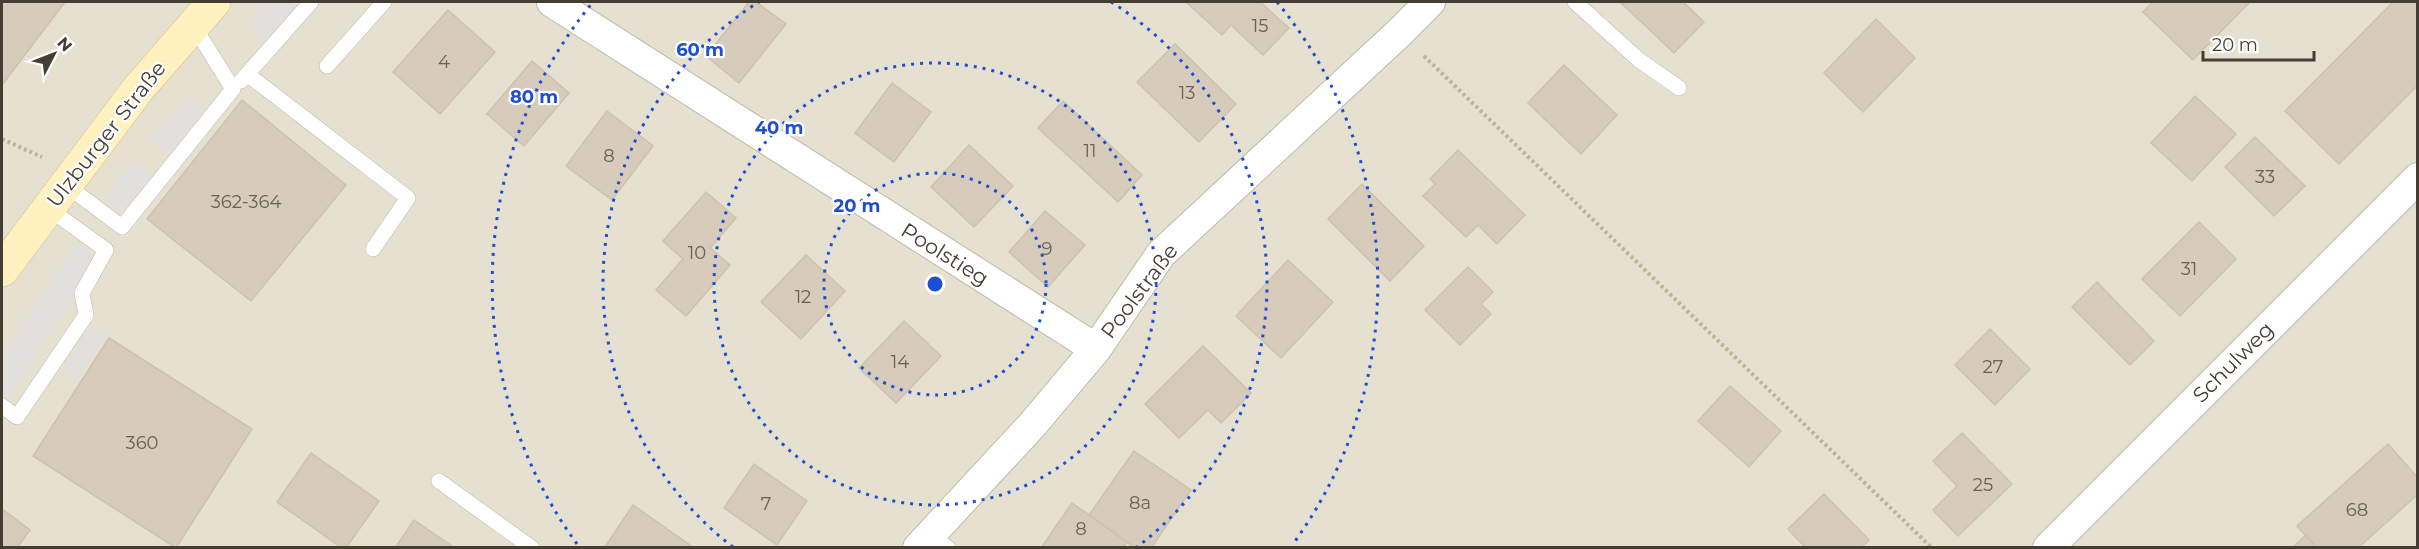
<svg xmlns="http://www.w3.org/2000/svg" width="2419" height="549" viewBox="0 0 2419 549" font-family="Montserrat,sans-serif">
<style>
.residential{fill:#e6e0d0}
.parking{fill:#e2e0dc}
.building{fill:#d7ccbb;stroke:#cfc1ab;stroke-width:1.5}
.lines{fill:none;stroke-linecap:round;stroke-linejoin:round}
.lane-casing{stroke:#c1b8a8;stroke-width:16}
.street-casing{stroke:#c1b8a8;stroke-width:32}
.secondary-casing{stroke:#d4c390;stroke-width:34}
.path{stroke:#c0b296;stroke-width:4;stroke-dasharray:3 3;stroke-linecap:butt}
.lane{stroke:#fff;stroke-width:15}
.street{stroke:#fff;stroke-width:30}
.secondary{stroke:#fff1c0;stroke-width:33}
.ring{fill:none;stroke:#1d4ed8;stroke-width:3;stroke-dasharray:3 6}
.labels{text-anchor:middle;dominant-baseline:central;stroke-width:4.5;stroke-linejoin:round;paint-order:stroke}
.number-label{font-size:18px;fill:#696155}
.street-label{font-size:21px;fill:#443d33;stroke:#fff}
.centre{fill:#1d4ed8;stroke:#fff;stroke-width:3}
.ring-label{font-size:18px;text-anchor:middle;font-weight:bold;fill:#1d4ed8;stroke:#fff;stroke-width:4.5;stroke-linejoin:round;paint-order:stroke}
</style>
<rect width="100%" height="100%" fill="#f2eee3"/>
<rect class="residential" x="2" y="2" width="2415" height="545"/>
<g class="parking">
<polygon points="265,2 300,2 260,46 251,18"/>
<polygon points="187,97 207,114 172,156 151,138"/>
<polygon points="132,161 155,179 126,218 103,200"/>
<polygon points="76,243 99,259 7,399 2,396 2,356"/>
<polygon points="91,325 107,336 78,381 62,371"/>
</g>
<g class="building">
<polygon points="2,2 65,2 2,85"/>
<polygon points="749,2 756,2 786,24 739,83 706,56"/>
<polygon points="1186,2 1260,2 1289,28 1263,55 1231,25 1222,35"/>
<polygon points="1620,2 1683,2 1704,22 1674,53"/>
<polygon points="2153,2 2250,2 2193,60 2143,12"/>
<polygon points="2393,2 2418,2 2418,85 2339,164 2285,111"/>
<polygon points="448,10 495,52 440,114 393,72"/>
<polygon points="1876,19 1915,58 1863,112 1824,73"/>
<polygon points="1175,44 1236,104 1199,142 1137,82"/>
<polygon points="532,61 569,93 524,146 487,114"/>
<polygon points="1564,65 1617,115 1581,154 1528,103"/>
<polygon points="892,83 931,112 894,162 855,133"/>
<polygon points="2195,96 2236,134 2192,181 2151,143"/>
<polygon points="242,100 346,185 251,301 147,219"/>
<polygon points="1063,101 1142,175 1118,202 1038,128"/>
<polygon points="607,111 653,146 612,200 566,166"/>
<polygon points="2255,137 2305,186 2274,216 2225,167"/>
<polygon points="969,145 1013,186 974,227 931,187"/>
<polygon points="1458,150 1525,215 1497,244 1478,225 1466,237 1423,196 1435,184 1430,179"/>
<polygon points="1362,184 1424,246 1390,281 1328,219"/>
<polygon points="706,192 736,218 710,248 730,265 686,316 656,290 683,259 663,241"/>
<polygon points="1045,211 1085,245 1048,287 1009,252"/>
<polygon points="2199,222 2236,259 2180,316 2142,279"/>
<polygon points="806,255 845,291 801,339 761,302"/>
<polygon points="1288,260 1333,302 1281,358 1236,316"/>
<polygon points="1468,267 1493,292 1481,304 1491,314 1460,345 1425,310"/>
<polygon points="2097,282 2154,341 2130,365 2072,307"/>
<polygon points="904,321 941,356 896,403 859,368"/>
<polygon points="1990,329 2030,369 1995,405 1955,365"/>
<polygon points="109,338 252,429 176,548 33,456"/>
<polygon points="1203,346 1251,393 1221,423 1208,410 1179,438 1145,404"/>
<polygon points="1730,386 1781,431 1749,467 1698,421"/>
<polygon points="1962,433 2012,484 1958,536 1933,510 1957,486 1933,461"/>
<polygon points="2388,444 2418,478 2418,494 2358,548 2317,548 2297,526"/>
<polygon points="1134,451 1191,490 1151,548 1135,548 1089,515"/>
<polygon points="311,453 379,501 346,548 342,548 277,502"/>
<polygon points="754,464 807,501 777,545 724,508"/>
<polygon points="1824,494 1869,540 1861,548 1806,548 1788,529"/>
<polygon points="1072,503 1127,542 1123,548 1041,548"/>
<polygon points="633,505 694,548 605,547"/>
<polygon points="2,509 30,530 17,548 2,548"/>
<polygon points="414,520 455,548 395,548"/>
<polygon points="2306,535 2317,548 2292,548"/>
</g>
<g class="lines">
<defs>
<g id="lane">
<polyline points="1575,2 1639,60 1679,88"/>
<polyline points="327,66 384,2"/>
<polyline points="247,74 408,198 373,249"/>
<polyline points="241,81 311,2"/>
<polyline points="66,185 122,227 233,89 193,25"/>
<polyline points="2,406 17,417 86,315 82,293 106,250 48,208"/>
<polyline points="439,481 532,548"/>
<polyline points="930,535 948,548"/>
</g>
<g id="street">
<polyline points="552,2 1096,349"/>
<polyline points="918,548 1033,424 1096,349 1161,254 1399,33 1430,2"/>
<polyline points="2048,548 2418,178"/>
</g>
<polyline id="secondary" points="2,270 138,89 214,2"/>
</defs>
<use href="#lane" class="lane-casing"/>
<use href="#street" class="street-casing"/>
<use href="#secondary" class="secondary-casing"/>
<g class="path">
<polyline points="1424,56 1932,548"/>
<polyline points="2,139 42,157"/>
</g>
<use href="#lane" class="lane"/>
<use href="#street" class="street"/>
<use href="#secondary" class="secondary"/>
</g>
<g class="ring">
<circle cx="935" cy="284" r="111"/>
<circle cx="935" cy="284" r="221"/>
<path d="M733 547A332 332 0 0 1 759 2M1111 2A332 332 0 0 1 1137 547"/>
<path d="M577 544A443 443 0 0 1 593 2M1277 2A443 443 0 0 1 1293 544"/>
</g>
<g class="labels">
<g class="number-label">
<text x="1260" y="26">15</text>
<text x="444" y="62">4</text>
<text x="1187" y="93">13</text>
<text x="1090" y="151">11</text>
<text x="609" y="156">8</text>
<text x="2265" y="177">33</text>
<text x="246" y="202">362-364</text>
<text x="1047" y="249">9</text>
<text x="697" y="253">10</text>
<text x="2189" y="269">31</text>
<text x="803" y="297">12</text>
<text x="900" y="362">14</text>
<text x="1993" y="367">27</text>
<text x="142" y="443">360</text>
<text x="1983" y="485">25</text>
<text x="1140" y="503">8a</text>
<text x="766" y="504">7</text>
<text x="2357" y="510">68</text>
<text x="1081" y="529">8</text>
</g>
<g class="street-label">
<text transform="translate(106 134) rotate(-52)">Ulzburger Straße</text>
<text transform="translate(945 254) rotate(32)">Poolstieg</text>
<text transform="translate(1139 291) rotate(-53)">Poolstraße</text>
<text transform="translate(2233 362) rotate(-45)">Schulweg</text>
</g>
</g>
<circle cx="935" cy="284" r="9" class="centre"/>
<g class="ring-label">
<text x="700" y="56">60 m</text>
<text x="534" y="103">80 m</text>
<text x="779" y="134">40 m</text>
<text x="857" y="212">20 m</text>
</g>
<rect width="2419" height="549" fill="none" stroke="#443d33" stroke-width="6"/>
<g transform="translate(54 54) rotate(48)" stroke="#ffffff" stroke-width="4.5" paint-order="stroke">
<path d="M0-4.5L10 22L0 15L-10 22Z" fill="#443d33"/>
<text y="-9" font-size="16" font-weight="bold" text-anchor="middle" fill="#443d33">N</text>
</g>
<path d="M2203 51v9h111v-9" fill="none" stroke="#443d33" stroke-width="3"/>
<text x="2212" y="51" font-size="18" fill="#443d33" stroke="#ffffff" stroke-width="4.5" paint-order="stroke">20 m</text>
</svg>
